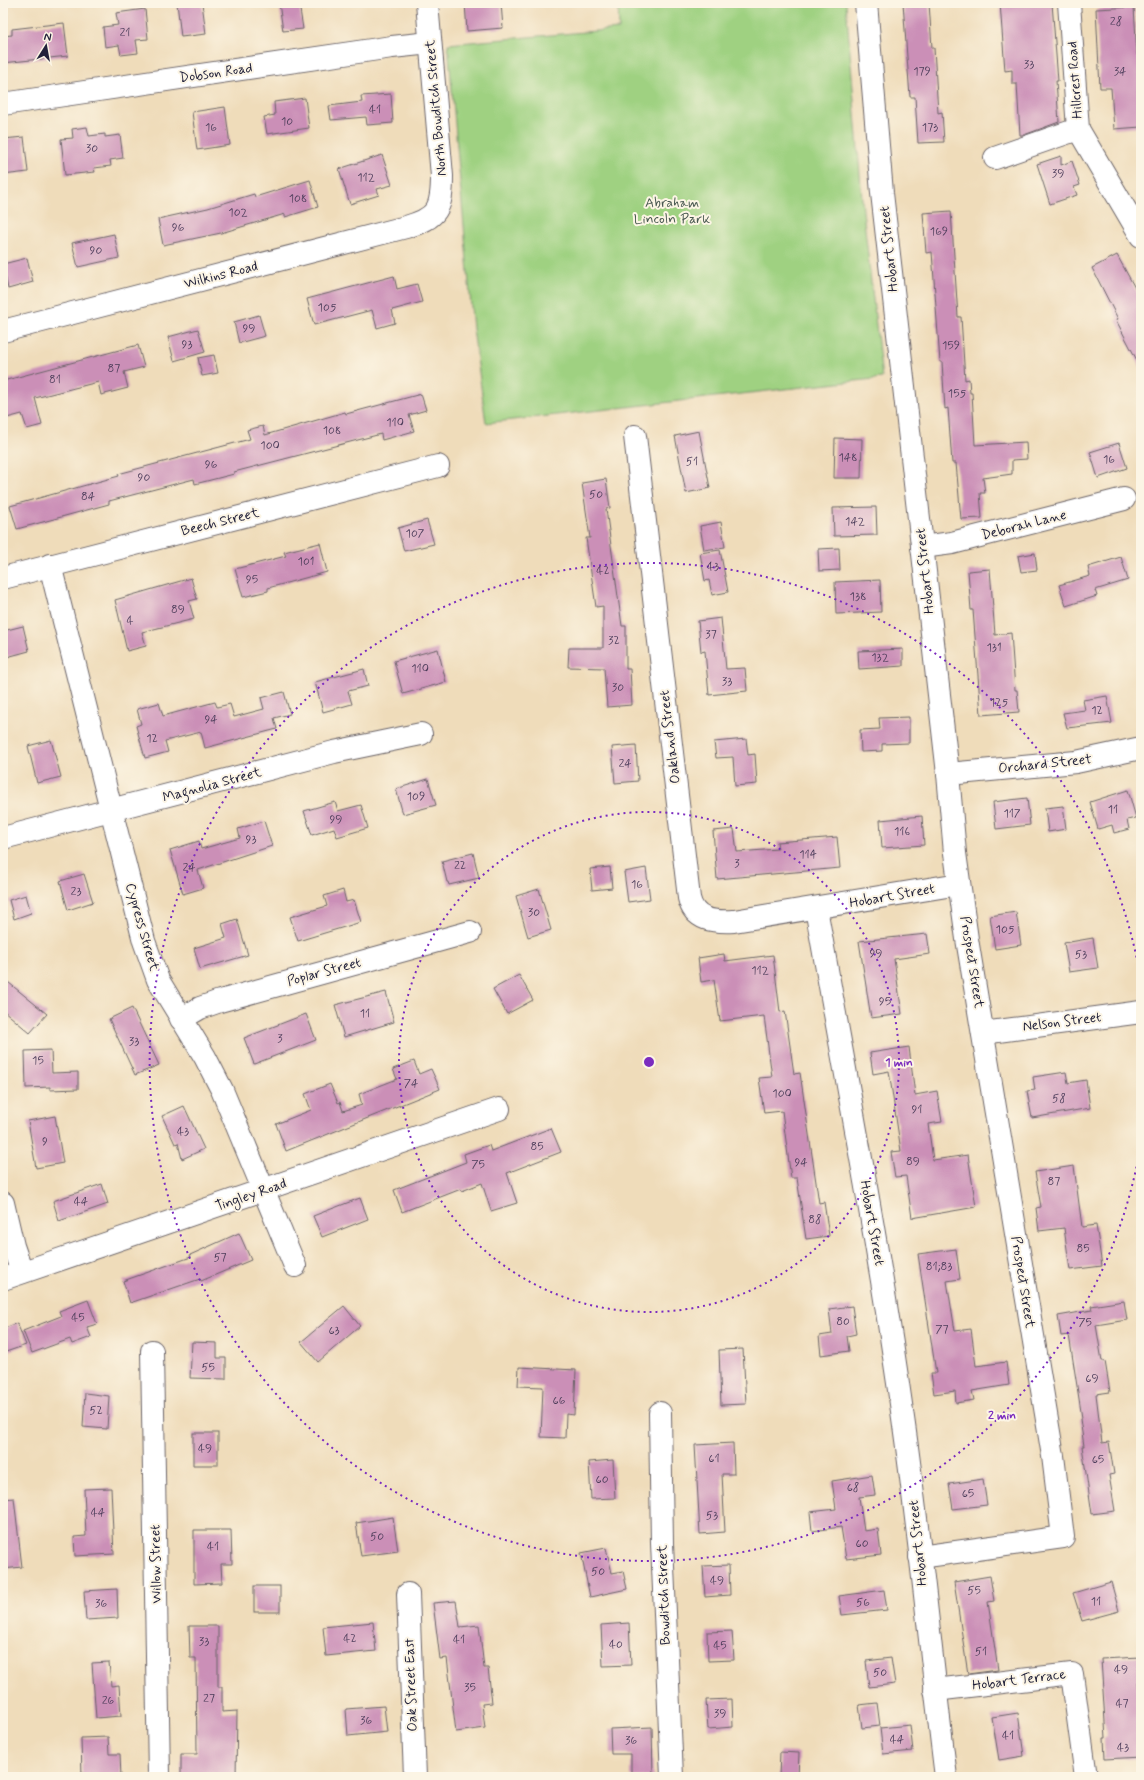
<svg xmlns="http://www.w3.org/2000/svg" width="1144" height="1780" viewBox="0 0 1144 1780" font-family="Mynerve,sans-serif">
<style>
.green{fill:#9fd181;stroke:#607a5e}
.building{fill:#cb8fb7}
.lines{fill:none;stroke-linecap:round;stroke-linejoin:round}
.street-casing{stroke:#6a6367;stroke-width:24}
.street{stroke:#fff;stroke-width:22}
.ring{fill:none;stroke:#7b2cbf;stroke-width:2;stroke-dasharray:2 4}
.labels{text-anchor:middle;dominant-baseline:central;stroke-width:4;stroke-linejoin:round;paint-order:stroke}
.number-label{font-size:12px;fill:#4c3d5a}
.street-label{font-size:14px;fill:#22223b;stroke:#fcf5e5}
.park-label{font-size:14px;fill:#485750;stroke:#fcf5e5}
.centre{fill:#7b2cbf;stroke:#fcf5e5;stroke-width:2}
.ring-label{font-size:12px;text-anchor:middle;font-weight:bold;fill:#7b2cbf;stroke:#fcf5e5;stroke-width:4;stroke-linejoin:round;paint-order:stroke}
</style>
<rect width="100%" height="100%" fill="#fcf5e5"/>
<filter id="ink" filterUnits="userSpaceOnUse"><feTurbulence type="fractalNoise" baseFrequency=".025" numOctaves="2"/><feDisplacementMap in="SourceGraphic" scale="8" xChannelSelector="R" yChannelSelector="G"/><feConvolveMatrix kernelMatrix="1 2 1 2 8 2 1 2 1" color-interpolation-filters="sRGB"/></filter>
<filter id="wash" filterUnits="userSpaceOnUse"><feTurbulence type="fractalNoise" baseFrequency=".012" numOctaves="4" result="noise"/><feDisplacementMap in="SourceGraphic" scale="16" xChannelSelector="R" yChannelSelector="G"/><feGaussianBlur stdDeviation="0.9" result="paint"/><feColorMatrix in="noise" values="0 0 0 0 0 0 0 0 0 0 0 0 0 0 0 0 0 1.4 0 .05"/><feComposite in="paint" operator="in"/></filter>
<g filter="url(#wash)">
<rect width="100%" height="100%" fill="#efdcba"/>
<polygon class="green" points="618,3 846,3 863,211 882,378 486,423 473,329 448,44 619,29"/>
<g id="blocks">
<g class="building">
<polygon points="177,3 202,3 206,34 181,37"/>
<polygon points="279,3 299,3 303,29 283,31"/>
<polygon points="465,3 501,3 503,28 467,31"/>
<polygon points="903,3 929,3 932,48 934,48 938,113 942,112 944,142 918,143 915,97 910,97"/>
<polygon points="1000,3 1052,3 1058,81 1056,81 1059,122 1024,135 1020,135 1017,84 1012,84 1012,70 1005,71"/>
<polygon points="1134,7 1137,55 1141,55 1141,127 1114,129 1111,88 1100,88 1096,9"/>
<polygon points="145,9 148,39 136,40 138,53 121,55 119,45 105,47 103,27 118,25 116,13"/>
<polygon points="64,23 68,56 3,63 3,36 12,35 12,29"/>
<polygon points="391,94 393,123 367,125 366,117 331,120 329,106 362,102 361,96"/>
<polygon points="305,98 309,128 267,134 264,117 275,115 274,102"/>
<polygon points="225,107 230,145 197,150 192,112"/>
<polygon points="87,127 89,136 105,134 105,137 120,135 123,158 110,160 111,166 94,168 95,172 65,175 61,139 73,138 72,129"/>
<polygon points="24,137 28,172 3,175 3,139"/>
<polygon points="382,155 392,185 377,189 379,195 350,204 339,169"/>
<polygon points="1061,156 1061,165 1072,161 1080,185 1074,187 1077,195 1050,204 1037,164"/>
<polygon points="310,180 318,207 285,217 285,214 221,233 163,245 158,219 208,208 254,194 255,197"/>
<polygon points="951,211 958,317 961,317 965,380 969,379 970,393 972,393 975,445 1026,442 1027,459 1012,460 1012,474 983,478 985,493 980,493 982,518 961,519 956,463 952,463 948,408 945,409 942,362 940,362 932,252 926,253 923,213"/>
<polygon points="114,234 119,258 78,267 72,243"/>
<polygon points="1117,255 1141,299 1141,368 1116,320 1118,319 1092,268"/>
<polygon points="27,258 33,282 8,289 3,264"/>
<polygon points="394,276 397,289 417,284 422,302 392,310 395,323 377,328 372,310 314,325 307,299"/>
<polygon points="259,315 265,336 239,343 234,322"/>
<polygon points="198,329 205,352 174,361 168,337"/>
<polygon points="138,345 144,367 124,372 128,388 101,395 98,382 35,398 42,425 27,429 22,414 3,419 3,381"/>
<polygon points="214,355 218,373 202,376 198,358"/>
<polygon points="421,394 426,410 409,415 414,431 382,440 381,434 234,472 234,474 195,484 194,479 109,501 109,504 17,529 10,506 119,476 118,474 250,439 247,430 263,426 265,435 345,412 346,414"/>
<polygon points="699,431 710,488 686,493 675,436"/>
<polygon points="835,438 862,439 861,478 834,478"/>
<polygon points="1119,443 1127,468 1098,478 1090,452"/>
<polygon points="606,479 610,508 606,509 622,626 626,626 626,669 630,669 632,705 607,707 604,668 568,667 569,648 603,648 603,606 596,607 586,538 590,538 582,483"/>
<polygon points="876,507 877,535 834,536 833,508"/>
<polygon points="427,520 434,544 404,551 398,528"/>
<polygon points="721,522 725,547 704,550 700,526"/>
<polygon points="320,543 327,572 268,588 268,591 243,597 235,569 286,556 284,552"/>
<polygon points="839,548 840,570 819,571 818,549"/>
<polygon points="720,550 728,592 712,595 709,580 705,581 700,553"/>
<polygon points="1035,553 1037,570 1021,572 1018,556"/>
<polygon points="1121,557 1128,580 1095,590 1097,596 1066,606 1059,585 1090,576 1088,567"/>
<polygon points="990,569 995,635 1011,633 1015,690 1017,690 1019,712 981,715 973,610 971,610 968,571"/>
<polygon points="191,578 197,599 189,601 194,619 142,632 146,646 127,651 115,600"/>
<polygon points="880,580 881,612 836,614 835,582"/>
<polygon points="721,618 726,669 745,668 747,691 709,695 705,651 701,652 698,621"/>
<polygon points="23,626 29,651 7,657 3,642 3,631"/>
<polygon points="438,649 446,682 403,694 394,661"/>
<polygon points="903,649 903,666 859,669 858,651"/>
<polygon points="364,669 368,686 348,691 352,704 323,712 315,682"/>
<polygon points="284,692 290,714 274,718 277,729 205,748 201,732 165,741 168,752 145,758 136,726 141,724 137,709 159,703 163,716 215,702 217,707 230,704 234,717 264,709 261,698"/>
<polygon points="1107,696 1112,723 1067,728 1063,713 1085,710 1083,700"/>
<polygon points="909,717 909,743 882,744 882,751 861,752 860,730 880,729 879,718"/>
<polygon points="746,739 748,755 755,754 757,784 735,786 733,757 716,758 714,742"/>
<polygon points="51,740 61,777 37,783 28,746"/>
<polygon points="636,745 638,781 615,783 612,747"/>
<polygon points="428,779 436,805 403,814 396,789"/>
<polygon points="1128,790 1136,818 1127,820 1129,829 1114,833 1112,825 1098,829 1090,802"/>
<polygon points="1027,798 1030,825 996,829 993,802"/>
<polygon points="335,802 338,811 361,805 368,828 337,837 334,828 312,835 304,811"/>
<polygon points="1063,806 1066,829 1048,832 1045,808"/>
<polygon points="922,816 924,845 882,848 880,820"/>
<polygon points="264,821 272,846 198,870 203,888 183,894 170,850 199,841 201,849 240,838 238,829"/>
<polygon points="734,829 737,852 778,849 777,842 837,837 840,868 717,879 713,831"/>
<polygon points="473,853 479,878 449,885 448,882 447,882 442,861"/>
<polygon points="610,867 612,888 592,890 590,869"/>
<polygon points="646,868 650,899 628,902 624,872"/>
<polygon points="84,874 93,902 68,910 60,881"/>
<polygon points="539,889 551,930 528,937 516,896"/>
<polygon points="343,890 346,902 354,900 361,922 298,941 290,917 327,906 324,896"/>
<polygon points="26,895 31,913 14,919 9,900"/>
<polygon points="1016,912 1021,945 995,949 990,916"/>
<polygon points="237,919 248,955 200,969 194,948 226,938 222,924"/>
<polygon points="927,934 930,954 894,959 902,1014 871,1018 859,941"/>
<polygon points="1093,938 1098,968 1069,972 1064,943"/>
<polygon points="724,954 725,961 773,955 780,1012 785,1011 794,1074 800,1073 819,1203 824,1202 829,1236 806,1239 797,1178 791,1178 782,1111 764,1113 759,1078 772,1077 764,1016 720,1021 714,980 701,982 698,958"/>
<polygon points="519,975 533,1000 507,1014 493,989"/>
<polygon points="3,978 47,1014 30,1033 3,1010"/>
<polygon points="386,992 394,1022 344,1037 335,1005"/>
<polygon points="132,1008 159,1065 135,1075 109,1019"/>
<polygon points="306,1014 316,1040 254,1064 244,1038"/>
<polygon points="909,1047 915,1095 937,1091 942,1122 928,1124 933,1160 968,1155 976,1207 912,1218 906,1176 895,1177 891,1152 901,1151 889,1071 873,1074 870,1053"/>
<polygon points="51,1050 52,1073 78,1072 78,1089 50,1090 50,1087 26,1088 25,1051"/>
<polygon points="414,1061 419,1074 431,1069 440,1089 286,1151 276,1124 311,1110 305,1094 330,1084 338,1103 340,1102 343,1111 362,1105 359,1094 397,1079 393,1069"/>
<polygon points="1066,1072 1068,1083 1086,1080 1090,1108 1032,1118 1027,1091 1035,1090 1033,1077"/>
<polygon points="184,1106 204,1149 182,1159 178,1143 175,1144 162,1116"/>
<polygon points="55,1116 63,1163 36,1168 28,1121"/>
<polygon points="551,1128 561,1152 507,1173 517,1203 491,1211 482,1183 462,1191 461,1189 402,1212 394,1190 466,1162 464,1154 489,1145 491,1151"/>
<polygon points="1074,1166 1082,1227 1096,1225 1102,1266 1070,1270 1064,1228 1039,1231 1036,1208 1041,1207 1035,1172"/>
<polygon points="102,1184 108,1204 59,1221 53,1201"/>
<polygon points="360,1198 368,1219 322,1237 313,1216"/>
<polygon points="239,1233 251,1260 201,1281 200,1279 130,1303 123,1281 191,1257 190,1255"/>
<polygon points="956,1249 960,1279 947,1281 955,1331 971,1329 976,1366 1006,1362 1009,1385 972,1391 974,1400 956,1403 955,1391 934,1394 931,1373 936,1373 918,1254"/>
<polygon points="88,1300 97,1324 87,1327 91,1337 72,1344 70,1339 32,1353 23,1331 61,1316 59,1311"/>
<polygon points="1124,1301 1127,1320 1096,1325 1102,1361 1105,1361 1110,1392 1096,1394 1102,1443 1109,1442 1114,1474 1109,1475 1115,1511 1092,1514 1082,1446 1084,1446 1080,1419 1082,1418 1069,1335 1061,1336 1058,1316 1092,1310 1091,1306"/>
<polygon points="344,1306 360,1326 318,1362 301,1342"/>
<polygon points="852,1306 856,1334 847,1336 849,1351 821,1355 819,1336 832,1334 829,1309"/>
<polygon points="17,1323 26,1345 3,1353 3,1329"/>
<polygon points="192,1342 217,1343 217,1358 226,1358 226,1379 190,1378"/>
<polygon points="743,1349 746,1404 721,1405 719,1350"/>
<polygon points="519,1367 576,1370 574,1415 566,1414 565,1438 541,1437 543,1387 518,1386"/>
<polygon points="85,1393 109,1396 107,1429 83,1427"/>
<rect x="193" y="1433" width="25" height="32"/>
<polygon points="733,1443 734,1474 722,1474 725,1532 700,1534 695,1445"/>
<polygon points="613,1460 615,1498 591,1499 589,1462"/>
<polygon points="872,1475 875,1495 859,1497 864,1531 878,1529 881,1555 846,1559 841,1527 812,1531 810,1512 836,1509 832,1481"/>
<polygon points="983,1479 987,1505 953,1509 949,1484"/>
<polygon points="111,1488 114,1554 75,1556 74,1537 86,1536 84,1489"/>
<polygon points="14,1498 22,1567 3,1569 3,1499"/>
<polygon points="393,1517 398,1551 361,1556 356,1523"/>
<polygon points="194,1530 231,1530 232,1564 221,1564 222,1583 194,1584"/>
<polygon points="606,1548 612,1573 623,1571 627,1589 590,1597 581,1553"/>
<polygon points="729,1565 730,1595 705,1597 703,1566"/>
<polygon points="990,1576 994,1601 988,1602 998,1670 968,1674 954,1582"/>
<polygon points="1111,1582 1119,1611 1082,1621 1073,1593"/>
<rect x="254" y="1586" width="26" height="26"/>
<polygon points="117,1589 118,1618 86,1620 84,1591"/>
<polygon points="884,1590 887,1610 842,1615 839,1596"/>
<polygon points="456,1601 460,1627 479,1625 484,1668 488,1668 492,1703 482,1704 485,1728 456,1732 447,1658 440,1659 433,1603"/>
<polygon points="373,1622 376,1651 326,1656 323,1627"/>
<polygon points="629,1623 631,1665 603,1666 601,1625"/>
<polygon points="189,1626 218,1626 218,1687 222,1687 222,1712 237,1711 236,1777 181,1777 181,1754 197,1754 196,1658 190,1658"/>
<polygon points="732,1631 734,1660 708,1661 707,1632"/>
<polygon points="1141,1657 1141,1682 1138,1682 1141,1724 1141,1757 1105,1759 1104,1738 1106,1738 1101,1659"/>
<polygon points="891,1658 895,1684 869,1687 866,1661"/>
<polygon points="109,1662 111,1686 119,1685 121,1716 96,1718 92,1663"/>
<polygon points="732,1699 733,1727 708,1729 706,1700"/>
<polygon points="877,1703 880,1726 862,1728 859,1705"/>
<polygon points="384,1706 387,1732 348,1736 346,1709"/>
<polygon points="1018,1713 1024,1756 999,1760 992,1717"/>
<polygon points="910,1725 913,1751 883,1754 880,1728"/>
<polygon points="652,1727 653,1777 631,1777 631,1754 611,1754 610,1729"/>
<polygon points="108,1737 109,1754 120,1754 121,1777 82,1777 81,1738"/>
<polygon points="780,1752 799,1753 798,1777 779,1777"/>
</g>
</g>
</g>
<g filter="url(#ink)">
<use href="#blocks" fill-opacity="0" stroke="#6a6367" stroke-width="1"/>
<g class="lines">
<defs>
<g id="street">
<polyline points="866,3 882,193 948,774 955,853 967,939 1053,1456 1063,1537 920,1557"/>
<polyline points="1069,3 1078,129 1141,236"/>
<polyline points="3,104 392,47 430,43"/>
<polyline points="995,158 1078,129"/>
<path d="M3,331l403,-104c32,-9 36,-19 36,-51l-15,-173"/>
<path d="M635,436l54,462c5,23 25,24 45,23l225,-37"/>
<polyline points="922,547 952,543 1124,499"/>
<polyline points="50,565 144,941 158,980 205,1057 222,1090 295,1266"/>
<polyline points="3,578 438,466"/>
<polyline points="948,774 1076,762 1141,748"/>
<polyline points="3,838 334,752 421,734"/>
<path d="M816,908c30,170 63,339 87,510 17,119 28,239 43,359"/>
<polyline points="181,1019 200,1008 220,1001 470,932"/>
<polyline points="983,1033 1141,1012"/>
<polyline points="3,1203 13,1246 22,1272"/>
<polyline points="3,1279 499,1109"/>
<polyline points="152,1351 159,1777"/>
<polyline points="660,1413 662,1543 672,1777"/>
<polyline points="408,1594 415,1777"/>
<polyline points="935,1690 1072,1674 1086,1777"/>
</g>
</defs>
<use href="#street" class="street-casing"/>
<use href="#street" class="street"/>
</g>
</g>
<g class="ring">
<circle cx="649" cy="1062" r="250"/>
<path d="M1140 1149A499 499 0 1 1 1140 975"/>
</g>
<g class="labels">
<g class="number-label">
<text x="1116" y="22">28</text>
<text x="125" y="33">21</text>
<text x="1029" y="65">33</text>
<text x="922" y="72">179</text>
<text x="1120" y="72">34</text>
<text x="375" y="110">41</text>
<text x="287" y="122">10</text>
<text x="211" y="128">16</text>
<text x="930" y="128">173</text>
<text x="92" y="149">30</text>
<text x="1058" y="174">39</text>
<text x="366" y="178">112</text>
<text x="298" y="199">108</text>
<text x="238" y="213">102</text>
<text x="178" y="228">96</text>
<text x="939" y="232">169</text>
<text x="96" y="251">90</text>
<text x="327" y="308">105</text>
<text x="249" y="329">99</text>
<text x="187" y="345">93</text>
<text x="951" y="346">159</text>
<text x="114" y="369">87</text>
<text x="55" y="380">81</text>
<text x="957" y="394">155</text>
<text x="395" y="423">110</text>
<text x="332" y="431">108</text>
<text x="270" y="446">100</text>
<text x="848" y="458">148</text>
<text x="1109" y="460">16</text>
<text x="692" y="462">51</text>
<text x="211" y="465">96</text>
<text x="144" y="478">90</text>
<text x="596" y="495">50</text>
<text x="88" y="497">84</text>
<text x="855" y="522">142</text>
<text x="415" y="534">107</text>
<text x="306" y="562">101</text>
<text x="713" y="567">43</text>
<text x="603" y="571">42</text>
<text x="252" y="580">95</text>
<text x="858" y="597">138</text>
<text x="178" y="610">89</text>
<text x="130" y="621">4</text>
<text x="711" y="635">37</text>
<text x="614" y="641">32</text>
<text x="994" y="648">131</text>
<text x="880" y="658">132</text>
<text x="420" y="669">110</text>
<text x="727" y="682">33</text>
<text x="618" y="688">30</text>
<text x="999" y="703">125</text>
<text x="1097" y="711">12</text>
<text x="211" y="720">94</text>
<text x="152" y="739">12</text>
<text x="625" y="764">24</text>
<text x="416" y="797">109</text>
<text x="1113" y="810">11</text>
<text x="1012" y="814">117</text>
<text x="336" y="820">99</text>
<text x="902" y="832">116</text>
<text x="251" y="840">93</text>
<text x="808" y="855">114</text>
<text x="737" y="864">3</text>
<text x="460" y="866">22</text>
<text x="189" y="868">24</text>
<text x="637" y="885">16</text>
<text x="76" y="892">23</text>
<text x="534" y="913">30</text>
<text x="1005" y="930">105</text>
<text x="876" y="954">99</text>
<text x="1081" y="955">53</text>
<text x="760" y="971">112</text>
<text x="885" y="1002">95</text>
<text x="365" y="1014">11</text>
<text x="280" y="1039">3</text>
<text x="134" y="1042">33</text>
<text x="38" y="1061">15</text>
<text x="411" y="1084">74</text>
<text x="782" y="1094">100</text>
<text x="1059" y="1099">58</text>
<text x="917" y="1110">91</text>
<text x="183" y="1132">43</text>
<text x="45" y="1142">9</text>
<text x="537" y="1147">85</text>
<text x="913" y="1162">89</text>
<text x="801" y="1163">94</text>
<text x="478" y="1165">75</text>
<text x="1054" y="1182">87</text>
<text x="81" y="1202">44</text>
<text x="815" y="1220">88</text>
<text x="1083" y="1249">85</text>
<text x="220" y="1258">57</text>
<text x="939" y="1267">81;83</text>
<text x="78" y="1318">45</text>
<text x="843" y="1322">80</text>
<text x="1085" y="1323">75</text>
<text x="942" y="1330">77</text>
<text x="334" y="1331">63</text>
<text x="208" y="1368">55</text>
<text x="1092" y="1379">69</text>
<text x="559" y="1401">66</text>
<text x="96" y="1411">52</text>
<text x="205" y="1449">49</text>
<text x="714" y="1459">61</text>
<text x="1098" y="1460">65</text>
<text x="602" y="1480">60</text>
<text x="853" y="1488">68</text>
<text x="968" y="1494">65</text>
<text x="98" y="1513">44</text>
<text x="712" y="1516">53</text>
<text x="377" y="1537">50</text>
<text x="862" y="1544">60</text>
<text x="213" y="1547">41</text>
<text x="598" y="1572">50</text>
<text x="717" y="1581">49</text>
<text x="974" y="1591">55</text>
<text x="1096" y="1602">11</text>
<text x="863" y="1603">56</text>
<text x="101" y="1604">36</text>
<text x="350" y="1639">42</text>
<text x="459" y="1640">41</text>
<text x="204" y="1642">33</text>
<text x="616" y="1645">40</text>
<text x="720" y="1646">45</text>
<text x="981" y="1652">51</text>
<text x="1121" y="1670">49</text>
<text x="880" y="1673">50</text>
<text x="470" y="1688">35</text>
<text x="209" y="1699">27</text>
<text x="108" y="1701">26</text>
<text x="1122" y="1704">47</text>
<text x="720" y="1714">39</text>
<text x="366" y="1721">36</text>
<text x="1008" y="1736">41</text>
<text x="897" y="1740">44</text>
<text x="631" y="1741">36</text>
<text x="1123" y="1748">43</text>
</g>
<g class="street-label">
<text transform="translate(216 73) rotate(-8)">Dobson Road</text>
<text transform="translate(1075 80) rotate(-94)">Hillcrest Road</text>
<text transform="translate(436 108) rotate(-95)">North Bowditch Street</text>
<text transform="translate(889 249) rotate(-96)">Hobart Street</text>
<text transform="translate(221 275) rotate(-14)">Wilkins Road</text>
<text transform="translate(220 522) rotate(-14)">Beech Street</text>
<text transform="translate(1024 525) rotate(-14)">Deborah Lane</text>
<text transform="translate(925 571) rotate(-96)">Hobart Street</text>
<text transform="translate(670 737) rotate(-97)">Oakland Street</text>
<text transform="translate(1045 764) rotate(-6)">Orchard Street</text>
<text transform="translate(212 785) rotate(-15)">Magnolia Street</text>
<text transform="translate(892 896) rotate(-10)">Hobart Street</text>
<text transform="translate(142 927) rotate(74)">Cypress Street</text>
<text transform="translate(972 962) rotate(81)">Prospect Street</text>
<text transform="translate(324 972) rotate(-15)">Poplar Street</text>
<text transform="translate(1062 1022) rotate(-7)">Nelson Street</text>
<text transform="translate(251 1195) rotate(-19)">Tingley Road</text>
<text transform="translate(872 1223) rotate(80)">Hobart Street</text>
<text transform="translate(1023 1282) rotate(81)">Prospect Street</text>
<text transform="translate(918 1543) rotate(-96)">Hobart Street</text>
<text transform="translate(156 1564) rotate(-91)">Willow Street</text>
<text transform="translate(664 1595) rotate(-92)">Bowditch Street</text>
<text transform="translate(1019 1680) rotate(-7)">Hobart Terrace</text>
<text transform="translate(411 1685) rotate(-92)">Oak Street East</text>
</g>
<g class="park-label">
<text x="672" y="203">Abraham<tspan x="672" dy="16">Lincoln Park</tspan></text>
</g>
</g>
<circle cx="649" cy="1062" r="6" class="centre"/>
<g class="ring-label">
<text x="899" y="1066">1 min</text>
<text x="1002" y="1419">2 min</text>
</g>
<rect width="1144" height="1780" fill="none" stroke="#fcf5e5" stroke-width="16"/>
<g transform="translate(46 46) rotate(11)" stroke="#fcf5e5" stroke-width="3" paint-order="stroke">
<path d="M0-3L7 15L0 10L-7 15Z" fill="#22223b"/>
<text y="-6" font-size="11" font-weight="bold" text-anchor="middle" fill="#22223b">N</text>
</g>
</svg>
